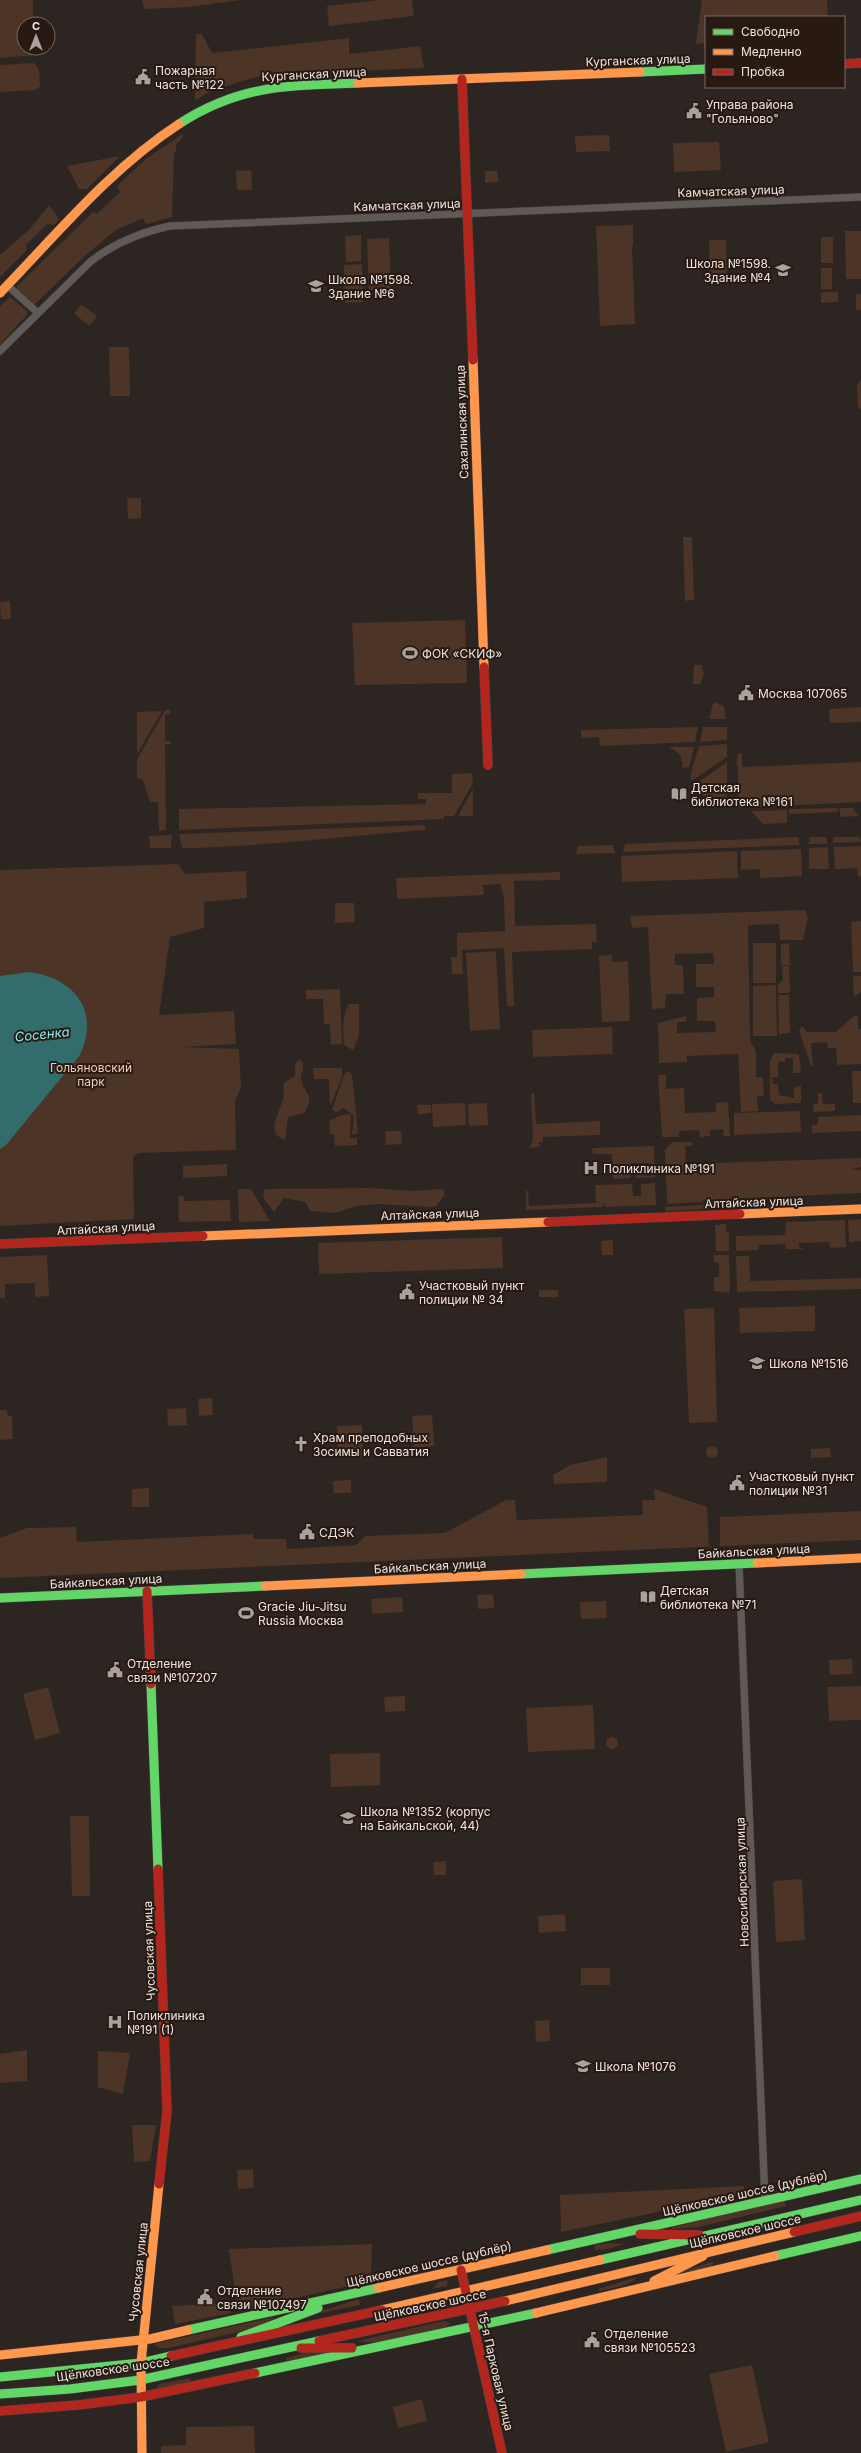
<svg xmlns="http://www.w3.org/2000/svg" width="861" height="2453" viewBox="0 0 861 2453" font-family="Inter,sans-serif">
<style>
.green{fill:#4c3427}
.water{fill:#326c6d}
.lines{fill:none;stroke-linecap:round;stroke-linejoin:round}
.street-casing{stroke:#48423e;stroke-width:8}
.fast-casing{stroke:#48423e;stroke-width:10}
.slow-casing{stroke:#48423e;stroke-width:10}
.jam-casing{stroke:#48423e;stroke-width:10}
.street{stroke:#5f5a57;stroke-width:7}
.fast{stroke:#63d668;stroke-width:9}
.slow{stroke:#ff974d;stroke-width:9}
.jam{stroke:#b3261e;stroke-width:9}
.labels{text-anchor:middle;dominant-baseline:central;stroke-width:4;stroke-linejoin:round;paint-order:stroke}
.street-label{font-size:12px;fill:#ede4df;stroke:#281a13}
.poi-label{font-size:12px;fill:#ede4df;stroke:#281a13;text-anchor:start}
.park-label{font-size:12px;fill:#f5cbb4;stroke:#281a13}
.water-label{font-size:13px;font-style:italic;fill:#87eced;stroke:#281a13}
</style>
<rect width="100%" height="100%" fill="#2d2522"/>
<g class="green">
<polygon points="0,0 33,0 33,24 24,24 24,48 34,48 35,55 0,58"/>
<polygon points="142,0 241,0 189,7 144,9"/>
<polygon points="379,0 412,0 414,16 329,26 327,6"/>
<polygon points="702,0 827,0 828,17 706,17 706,43 696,44"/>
<polygon points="196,34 202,34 212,53 349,38 349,54 420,46 424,68 263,75 210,91 195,101"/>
<polygon points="34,63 39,69 40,86 36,90 0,92 0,65"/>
<polygon points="183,134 183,137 176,144 176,150 174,153 172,217 146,224 143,218 116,230 88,253 34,305 17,291 17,286 93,212 97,214 120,192 117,186 147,158"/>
<polygon points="609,135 610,151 576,152 575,136"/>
<polygon points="719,142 721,170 674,172 673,143"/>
<polygon points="120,156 87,189 79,189 67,166"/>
<polygon points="251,170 252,190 237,190 236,171"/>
<polygon points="485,171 497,171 498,182 485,183"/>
<polygon points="49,205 59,219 54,225 47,224 26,245 26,251 0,277 0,255 30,229"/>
<polygon points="633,225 633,246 632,246 635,324 600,326 596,226"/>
<polygon points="845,231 861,231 861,279 846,279"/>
<polygon points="361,235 361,261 346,262 345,236"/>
<rect x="821" y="237" width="12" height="26"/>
<polygon points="389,238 391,289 369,290 367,239"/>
<polygon points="709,240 726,240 727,280 710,281"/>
<polygon points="362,264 363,302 345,303 344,265"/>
<rect x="821" y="268" width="11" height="21"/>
<polygon points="821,292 838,292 838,302 821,303"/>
<rect x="856" y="294" width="5" height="16"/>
<polygon points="10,297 27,311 27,315 0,344 0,306"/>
<polygon points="81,304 97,316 90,326 74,314"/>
<polygon points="109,347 129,347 130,396 110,396"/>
<polygon points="861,380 861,410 858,406 857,385"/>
<polygon points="127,498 141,498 141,518 128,519"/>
<polygon points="683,537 692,537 694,600 685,601"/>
<polygon points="10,601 11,619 1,619 0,602"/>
<polygon points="465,620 467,683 355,685 352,623"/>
<polygon points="694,665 701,665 704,674 700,684 693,684"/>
<polygon points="716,702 724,707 726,719 709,719 713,704"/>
<polygon points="861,707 861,722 830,723 829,709"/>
<polygon points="165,710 170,710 170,714 165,715 165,741 171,741 171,744 165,744 166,830 159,831 158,802 150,802 143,780 137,778 137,760"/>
<polygon points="162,711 137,754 137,712"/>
<polygon points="698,727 695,742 600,746 599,737 581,738 581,730"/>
<polygon points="703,727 727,727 727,740 700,742"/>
<polygon points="727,744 727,757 691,781 691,772 699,746"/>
<polygon points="669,747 694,747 689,767 683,768 680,754"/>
<polygon points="742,753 742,767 861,762 861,802 739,808 737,754"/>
<polygon points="727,762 727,802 692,792 692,787"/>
<polygon points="472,773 473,783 454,816 444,816 444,819 179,830 179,809 426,804 426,799 418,799 418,793 452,793 452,774"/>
<polygon points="473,789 473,816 458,816"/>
<polygon points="692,796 721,803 721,807 693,808"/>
<polygon points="837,808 838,812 789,814 789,809"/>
<polygon points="839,808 853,808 858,816 841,817"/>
<polygon points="787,810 787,823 763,824 751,811"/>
<path d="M425,825v5c-81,6 -162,17 -243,18l-3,-14z"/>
<polygon points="172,835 171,848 150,848 149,836"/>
<polygon points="799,837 799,845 623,852 625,844"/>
<polygon points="810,837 826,837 828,844 808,844"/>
<polygon points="834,837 860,837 861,842 833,843"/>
<polygon points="613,845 615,853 576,854 578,846"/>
<polygon points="861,846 861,876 858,876 857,868 835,869 834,847"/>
<polygon points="828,847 829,869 809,869 809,848"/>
<polygon points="801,849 802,876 760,878 760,869 741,870 741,851"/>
<polygon points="737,851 738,878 622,882 621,856"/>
<polygon points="178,864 185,874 246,871 247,898 204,902 204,928 170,937 159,1015 234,1011 236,1044 182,1047 239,1049 241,1088 235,1100 236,1150 138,1153 133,1157 134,1219 0,1226 0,870"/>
<polygon points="560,872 560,880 514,881 515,926 596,924 597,942 592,942 592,949 512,952 514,1006 507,1006 504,948 462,950 463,974 452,974 451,957 457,957 457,933 505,931 504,897 500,884 483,885 484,895 397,899 396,878"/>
<polygon points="335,903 354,903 355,922 335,923"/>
<polygon points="805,910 808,918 803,940 780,940 779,924 748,925 750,1041 756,1051 756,1077 763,1077 764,1096 757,1096 758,1111 741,1112 738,1054 687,1056 687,1062 659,1063 658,1023 686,1016 686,1022 677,1022 677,1033 716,1032 715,1021 697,1021 697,998 714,997 714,987 696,987 696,964 714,964 713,953 675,954 675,965 683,965 684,994 666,994 665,1008 652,1009 648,927 632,928 630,916"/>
<polygon points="861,921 861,972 853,972 851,922"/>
<rect x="753" y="943" width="23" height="40"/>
<polygon points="789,943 790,965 781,965 781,944"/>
<polygon points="496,951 500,1029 470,1031 466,953"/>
<polygon points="612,955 612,962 628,961 630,1021 602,1022 599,956"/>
<polygon points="782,966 789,966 790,993 778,993 778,985 783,980"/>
<polygon points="853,976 861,976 861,992 854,997"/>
<polygon points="776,985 777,1036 753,1036 753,986"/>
<polygon points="340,989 342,1044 331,1045 330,1024 324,1024 323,999 306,999 306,990"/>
<polygon points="778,995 789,995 790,1033 779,1034"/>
<path d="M349,1004h10v32l-6,14 -8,-4c-3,-11 -3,-32 4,-42z"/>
<polygon points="858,1015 858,1029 861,1029 861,1064 837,1065 836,1048 828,1048 827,1042 811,1043 813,1066 811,1066 799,1031 802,1026 807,1032 836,1032 854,1016"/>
<polygon points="612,1027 613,1054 533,1057 532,1030"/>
<polygon points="774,1053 799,1054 801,1073 793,1073 793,1058 785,1058 785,1061 778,1062 778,1077 772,1077 773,1084 778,1084 779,1095 794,1098 794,1087 801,1086 801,1101 799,1103 775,1104 770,1100 770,1060"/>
<path d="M300,1059c7,7 0,14 1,21 3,13 15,16 3,33l-16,4 -3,23c-21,-7 -5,-27 -2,-41 1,-5 0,-10 1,-16l11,-7v-13z"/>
<polygon points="313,1068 342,1068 342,1078 330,1106 329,1079 314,1079"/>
<polygon points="348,1071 352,1075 358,1133 352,1135 354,1116 344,1108 336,1112 332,1110 345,1073"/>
<polygon points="852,1071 861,1071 861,1103 853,1103"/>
<polygon points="658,1075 666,1075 666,1089 684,1088 685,1113 716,1112 716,1103 728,1102 730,1136 724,1136 723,1129 710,1130 710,1136 700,1137 699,1130 679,1131 679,1137 662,1137"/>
<polygon points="534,1093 536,1124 600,1121 600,1135 543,1137 543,1142 539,1142 540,1147 529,1148 533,1141 531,1094"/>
<polygon points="818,1093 822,1093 823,1104 835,1104 835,1111 814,1112 813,1104 818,1103"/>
<polygon points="465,1103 466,1125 433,1127 432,1104"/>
<polygon points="487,1103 488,1125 469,1126 468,1104"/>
<polygon points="417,1105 431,1105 431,1113 418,1114"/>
<polygon points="800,1111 801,1132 734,1135 734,1113"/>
<polygon points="351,1114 350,1138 357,1138 357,1145 335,1146 334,1134 330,1134 329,1121 341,1115"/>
<polygon points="861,1115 861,1131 812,1133 812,1125 818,1124 818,1117"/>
<polygon points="385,1131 401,1131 402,1144 386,1145"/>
<polygon points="672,1142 692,1142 692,1146 685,1146 686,1164 861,1158 861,1167 852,1169 861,1170 861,1193 705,1200 700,1202 667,1204 665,1150"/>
<polygon points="654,1146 655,1177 636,1178 636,1175 651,1176 651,1163 631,1163 631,1178 613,1179 612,1154 593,1154 592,1148"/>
<polygon points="227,1164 227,1176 183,1178 183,1166"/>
<polygon points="655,1183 656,1205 605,1207 604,1203 602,1207 526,1210 526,1191 528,1191 529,1206 596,1203 595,1185 632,1184 633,1196 641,1196 641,1184"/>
<path d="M370,1188l42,3 31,-2 2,6 -9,11 -4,1 -54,-3 -22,2 -21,7 -25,-2 -5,-9 -21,-4 -10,14c-5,-7 -13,-12 -10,-22l4,-1z"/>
<polygon points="238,1189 251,1189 270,1221 239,1222"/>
<polygon points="178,1196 184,1196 184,1201 230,1200 231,1221 179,1222"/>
<polygon points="704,1205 706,1209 665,1211 665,1207"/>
<polygon points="861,1219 861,1241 849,1242 848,1220"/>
<polygon points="845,1220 846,1247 830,1248 829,1242 799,1243 799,1247 804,1249 786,1249 785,1244 759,1245 758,1250 736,1251 736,1236 785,1235 786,1222"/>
<polygon points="726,1224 726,1232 729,1232 729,1251 716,1251 715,1225"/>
<polygon points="502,1237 503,1268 319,1274 318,1243"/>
<polygon points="613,1240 613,1255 602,1255 601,1241"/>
<polygon points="47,1255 49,1296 35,1297 35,1283 5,1284 5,1298 0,1298 0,1257"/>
<polygon points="714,1255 729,1255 730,1293 714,1291 714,1277 719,1277 719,1263 714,1262"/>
<polygon points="736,1256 749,1256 750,1281 861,1278 861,1289 737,1292"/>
<rect x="539" y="1290" width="19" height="7"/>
<polygon points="815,1306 815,1331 740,1333 739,1308"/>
<polygon points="714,1308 717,1422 689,1423 684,1309"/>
<polygon points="212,1398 213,1415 199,1416 198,1399"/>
<polygon points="186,1408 187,1425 168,1426 167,1409"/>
<polygon points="0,1410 7,1410 8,1416 12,1416 13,1439 0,1440"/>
<polygon points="432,1415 434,1446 414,1448 412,1416"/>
<polygon points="362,1425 363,1457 338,1458 337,1426"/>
<circle cx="712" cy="1452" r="6"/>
<polygon points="830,1448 831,1457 811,1458 811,1449"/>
<polygon points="607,1457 607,1482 554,1484 553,1475 570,1465"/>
<polygon points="351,1480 351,1493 334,1493 333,1481"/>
<polygon points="149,1488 149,1507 132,1507 132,1489"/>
<polygon points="654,1489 707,1507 709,1546 720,1546 720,1517 861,1511 861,1540 0,1578 0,1538 27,1528 76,1527 77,1542 253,1534 254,1539 286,1539 287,1549 356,1545 365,1536 445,1533 506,1500 515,1500 517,1520 643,1515 642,1500 655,1500"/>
<polygon points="493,1594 494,1608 478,1609 477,1595"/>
<polygon points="402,1597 403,1612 372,1614 371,1599"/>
<polygon points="606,1601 607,1618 581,1619 580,1602"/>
<polygon points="852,1659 853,1674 830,1675 829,1660"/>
<polygon points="861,1686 861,1720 829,1721 827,1687"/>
<polygon points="48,1687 60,1733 35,1740 23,1694"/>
<polygon points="405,1696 405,1711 385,1712 384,1697"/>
<polygon points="593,1705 595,1749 528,1752 526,1708"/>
<circle cx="612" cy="1743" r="6"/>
<polygon points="380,1753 380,1785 331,1787 330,1754"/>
<polygon points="70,1816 89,1816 90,1896 72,1896"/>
<polygon points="446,1861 446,1875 434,1875 433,1862"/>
<polygon points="802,1879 805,1940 776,1942 773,1881"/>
<polygon points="565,1914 566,1931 539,1933 538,1916"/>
<rect x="581" y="1968" width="29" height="17"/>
<polygon points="549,2020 550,2041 536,2042 535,2021"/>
<polygon points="27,2050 27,2081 0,2083 0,2054"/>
<polygon points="98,2051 130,2053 123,2094 98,2087"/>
<polygon points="132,2125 156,2125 150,2161 134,2162"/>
<polygon points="253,2169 254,2188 238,2189 237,2170"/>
<polygon points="744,2186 745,2194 561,2232 560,2195"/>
<polygon points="784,2200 786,2206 699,2227 672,2229 672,2227"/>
<polygon points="609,2243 624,2244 608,2249 595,2250 594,2245"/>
<polygon points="372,2244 371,2281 238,2311 229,2249"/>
<polygon points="714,2261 711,2268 678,2273"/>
<path d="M637,2277c-3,8 -28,12 -37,14l-2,-2z"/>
<polygon points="446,2280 448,2281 447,2286 432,2289 438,2282"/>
<polygon points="359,2299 360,2305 320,2313 321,2311"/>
<polygon points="229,2303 231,2313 175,2324 172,2306"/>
<polygon points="278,2316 252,2329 168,2348 160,2348 153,2344"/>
<polygon points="444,2321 450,2323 446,2328 382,2342 361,2342 361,2340"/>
<polygon points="311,2351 327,2354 287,2363 286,2358"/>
<polygon points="752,2365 769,2442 726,2452 709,2374"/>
<polygon points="191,2378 190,2383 157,2388 159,2384"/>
<polygon points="422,2399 427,2421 398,2428 393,2407"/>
<polygon points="254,2426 255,2453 161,2453 161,2446 186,2445 186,2427"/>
</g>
<path class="water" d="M29,972c46,6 71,39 51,83l-74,90 -6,4v-173z"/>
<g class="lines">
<defs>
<g id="street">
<polyline points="8,286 38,313"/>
<path d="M0,351l90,-89c23,-18 51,-30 80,-36l691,-29"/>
<polyline points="739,1563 765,2201"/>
</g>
<g id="fast">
<polyline points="640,72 706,69"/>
<path d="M179,124c62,-40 109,-38 179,-41"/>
<polyline points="521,1574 757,1563"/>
<polyline points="0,1598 265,1586"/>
<polyline points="151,1684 158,1869"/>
<polyline points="547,2250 861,2179"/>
<polyline points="775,2256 861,2236"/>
<polyline points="600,2260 861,2200"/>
<polyline points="188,2330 378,2288"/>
<polyline points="241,2337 318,2308"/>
<polyline points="255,2373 536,2313"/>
<polyline points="0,2377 141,2363 171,2356"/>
<polyline points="0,2394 70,2389 140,2380 319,2341"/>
</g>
<g id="slow">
<polyline points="358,83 640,72"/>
<path d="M0,293c57,-59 110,-124 179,-169"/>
<polyline points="473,360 484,667"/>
<polyline points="740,1214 861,1209"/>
<polyline points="203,1236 548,1222"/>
<polyline points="757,1563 861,1558"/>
<polyline points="265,1586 521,1574"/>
<polyline points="654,2281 703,2256"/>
<polyline points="378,2288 547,2250"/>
<polyline points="505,2301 794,2232"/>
<polyline points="382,2310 600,2260"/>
<polyline points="536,2313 775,2256"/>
<polyline points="0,2355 150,2339 188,2330"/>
<polyline points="142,2453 141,2363 159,2184"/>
</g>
<g id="jam">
<polyline points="844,64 861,63"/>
<polyline points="462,79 473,360"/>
<polyline points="484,667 488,765"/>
<polyline points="548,1222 740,1214"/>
<polyline points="0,1244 203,1236"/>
<polyline points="147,1591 151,1684"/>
<polyline points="158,1869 167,2111 159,2184"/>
<polyline points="794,2232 861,2216"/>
<polyline points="640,2234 699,2235"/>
<polyline points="461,2270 502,2453"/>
<polyline points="319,2341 505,2301"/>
<polyline points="301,2348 352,2348"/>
<polyline points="171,2356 382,2310"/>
<polyline points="0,2411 78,2405 141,2397 255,2373"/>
</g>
</defs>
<use href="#street" class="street-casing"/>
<use href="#fast" class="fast-casing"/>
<use href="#slow" class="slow-casing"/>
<use href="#jam" class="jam-casing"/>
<use href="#street" class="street"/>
<use href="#fast" class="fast"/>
<use href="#slow" class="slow"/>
<use href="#jam" class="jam"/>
</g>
<defs>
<symbol id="civic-bare" viewBox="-9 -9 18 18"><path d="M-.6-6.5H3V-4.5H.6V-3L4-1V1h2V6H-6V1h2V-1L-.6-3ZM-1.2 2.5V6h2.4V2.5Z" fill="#aaa19d" stroke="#281a13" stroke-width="2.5" paint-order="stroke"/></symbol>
<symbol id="school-bare" viewBox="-9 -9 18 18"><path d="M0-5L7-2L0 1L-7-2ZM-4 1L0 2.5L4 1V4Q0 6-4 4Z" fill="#aaa19d" stroke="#281a13" stroke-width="2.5" paint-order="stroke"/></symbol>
<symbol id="stadium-bare" viewBox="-9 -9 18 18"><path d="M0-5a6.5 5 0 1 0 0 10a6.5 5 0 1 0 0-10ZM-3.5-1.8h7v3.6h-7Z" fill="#aaa19d" stroke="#281a13" stroke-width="2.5" paint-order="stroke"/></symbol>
<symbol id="library-bare" viewBox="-9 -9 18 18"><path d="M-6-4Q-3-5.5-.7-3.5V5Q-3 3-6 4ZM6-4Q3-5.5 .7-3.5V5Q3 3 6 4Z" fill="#aaa19d" stroke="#281a13" stroke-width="2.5" paint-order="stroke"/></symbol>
<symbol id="hospital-bare" viewBox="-9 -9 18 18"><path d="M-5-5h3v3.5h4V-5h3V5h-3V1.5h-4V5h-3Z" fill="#aaa19d" stroke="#281a13" stroke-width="2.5" paint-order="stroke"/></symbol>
<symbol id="church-bare" viewBox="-9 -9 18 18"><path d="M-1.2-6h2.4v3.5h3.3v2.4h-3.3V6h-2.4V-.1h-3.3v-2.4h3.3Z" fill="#aaa19d" stroke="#281a13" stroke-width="2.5" paint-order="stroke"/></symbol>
</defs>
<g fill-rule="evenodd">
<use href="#civic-bare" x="132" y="66" width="22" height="22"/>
<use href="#civic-bare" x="683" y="100" width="22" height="22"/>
<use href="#school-bare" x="772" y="259" width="22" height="22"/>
<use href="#school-bare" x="305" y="275" width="22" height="22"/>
<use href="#stadium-bare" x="399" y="642" width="22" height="22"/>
<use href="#civic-bare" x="735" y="682" width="22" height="22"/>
<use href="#library-bare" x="668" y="783" width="22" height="22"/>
<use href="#hospital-bare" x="580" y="1157" width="22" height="22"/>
<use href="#civic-bare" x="396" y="1281" width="22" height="22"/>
<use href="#school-bare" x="746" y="1352" width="22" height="22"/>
<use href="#church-bare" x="290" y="1433" width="22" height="22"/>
<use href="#civic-bare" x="726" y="1472" width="22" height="22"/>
<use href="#civic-bare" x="296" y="1521" width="22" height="22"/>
<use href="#library-bare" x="637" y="1586" width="22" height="22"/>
<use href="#stadium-bare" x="235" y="1602" width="22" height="22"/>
<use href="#civic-bare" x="104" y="1659" width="22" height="22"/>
<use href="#school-bare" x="337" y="1807" width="22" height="22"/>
<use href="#hospital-bare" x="104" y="2011" width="22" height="22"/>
<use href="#school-bare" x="572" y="2055" width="22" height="22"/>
<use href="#civic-bare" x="194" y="2286" width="22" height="22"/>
<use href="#civic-bare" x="581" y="2329" width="22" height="22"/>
</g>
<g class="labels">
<g class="street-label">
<text transform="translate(638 60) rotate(-2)">Курганская улица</text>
<text transform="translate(314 74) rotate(-3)">Курганская улица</text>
<text transform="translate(731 191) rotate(-2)">Камчатская улица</text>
<text transform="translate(407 205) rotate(-2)">Камчатская улица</text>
<text transform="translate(462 422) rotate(-92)">Сахалинская улица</text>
<text transform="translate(754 1202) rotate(-2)">Алтайская улица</text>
<text transform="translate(430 1214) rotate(-2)">Алтайская улица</text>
<text transform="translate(106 1228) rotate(-3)">Алтайская улица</text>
<text transform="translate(754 1551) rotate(-3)">Байкальская улица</text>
<text transform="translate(430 1566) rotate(-3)">Байкальская улица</text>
<text transform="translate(106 1581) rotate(-3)">Байкальская улица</text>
<text transform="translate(742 1882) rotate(-92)">Новосибирская улица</text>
<text transform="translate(149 1951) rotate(-92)">Чусовская улица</text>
<text transform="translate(745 2193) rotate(-13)">Щёлковское шоссе (дублёр)</text>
<text transform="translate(745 2231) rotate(-13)">Щёлковское шоссе</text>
<text transform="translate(429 2264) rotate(-13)">Щёлковское шоссе (дублёр)</text>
<text transform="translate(138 2272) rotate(-84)">Чусовская улица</text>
<text transform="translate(430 2305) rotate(-12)">Щёлковское шоссе</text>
<text transform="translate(113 2369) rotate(-8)">Щёлковское шоссе</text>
<text transform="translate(496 2371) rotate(77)">15-я Парковая улица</text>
</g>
<g class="poi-label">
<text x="155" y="70">Пожарная<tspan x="155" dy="14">часть №122</tspan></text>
<text x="706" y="104">Управа района<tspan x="706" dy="14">"Гольяново"</tspan></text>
<text x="771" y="263" text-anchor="end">Школа №1598.<tspan x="771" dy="14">Здание №4</tspan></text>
<text x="328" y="279">Школа №1598.<tspan x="328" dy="14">Здание №6</tspan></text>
<text x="422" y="653">ФОК «СКИФ»</text>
<text x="758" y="693">Москва 107065</text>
<text x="691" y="787">Детская<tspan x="691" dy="14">библиотека №161</tspan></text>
<text x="603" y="1168">Поликлиника №191</text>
<text x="419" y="1285">Участковый пункт<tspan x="419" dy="14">полиции № 34</tspan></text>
<text x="769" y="1363">Школа №1516</text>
<text x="313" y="1437">Храм преподобных<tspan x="313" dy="14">Зосимы и Савватия</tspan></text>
<text x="749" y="1476">Участковый пункт<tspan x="749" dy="14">полиции №31</tspan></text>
<text x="319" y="1532">СДЭК</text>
<text x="660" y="1590">Детская<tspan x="660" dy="14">библиотека №71</tspan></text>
<text x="258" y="1606">Gracie Jiu-Jitsu<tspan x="258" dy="14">Russia Москва</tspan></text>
<text x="127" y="1663">Отделение<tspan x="127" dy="14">связи №107207</tspan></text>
<text x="360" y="1811">Школа №1352 (корпус<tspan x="360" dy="14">на Байкальской, 44)</tspan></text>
<text x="127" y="2015">Поликлиника<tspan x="127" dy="14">№191 (1)</tspan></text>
<text x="595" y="2066">Школа №1076</text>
<text x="217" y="2290">Отделение<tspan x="217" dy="14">связи №107497</tspan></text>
<text x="604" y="2333">Отделение<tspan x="604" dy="14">связи №105523</tspan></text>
</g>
<g class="park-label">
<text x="91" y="1067">Гольяновcкий<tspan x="91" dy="14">парк</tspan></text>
</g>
<g class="water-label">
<text transform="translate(42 1034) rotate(-6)">Сосенка</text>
</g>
</g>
<rect x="705" y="16" width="140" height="72" fill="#281a13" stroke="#776b65"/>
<rect x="713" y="29" width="20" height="6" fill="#63d668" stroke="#776b65"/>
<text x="741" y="36" font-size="12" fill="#ede4df">Свободно</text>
<rect x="713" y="49" width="20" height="6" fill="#ff974d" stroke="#776b65"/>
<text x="741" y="56" font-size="12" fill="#ede4df">Медленно</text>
<rect x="713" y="69" width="20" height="6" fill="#b3261e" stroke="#776b65"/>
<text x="741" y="76" font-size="12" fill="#ede4df">Пробка</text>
<g transform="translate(36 36)"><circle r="19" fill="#281a13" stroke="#776b65"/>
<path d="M0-3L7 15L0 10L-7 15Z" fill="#aaa19d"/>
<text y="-6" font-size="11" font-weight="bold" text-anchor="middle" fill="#ede4df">С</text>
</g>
</svg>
